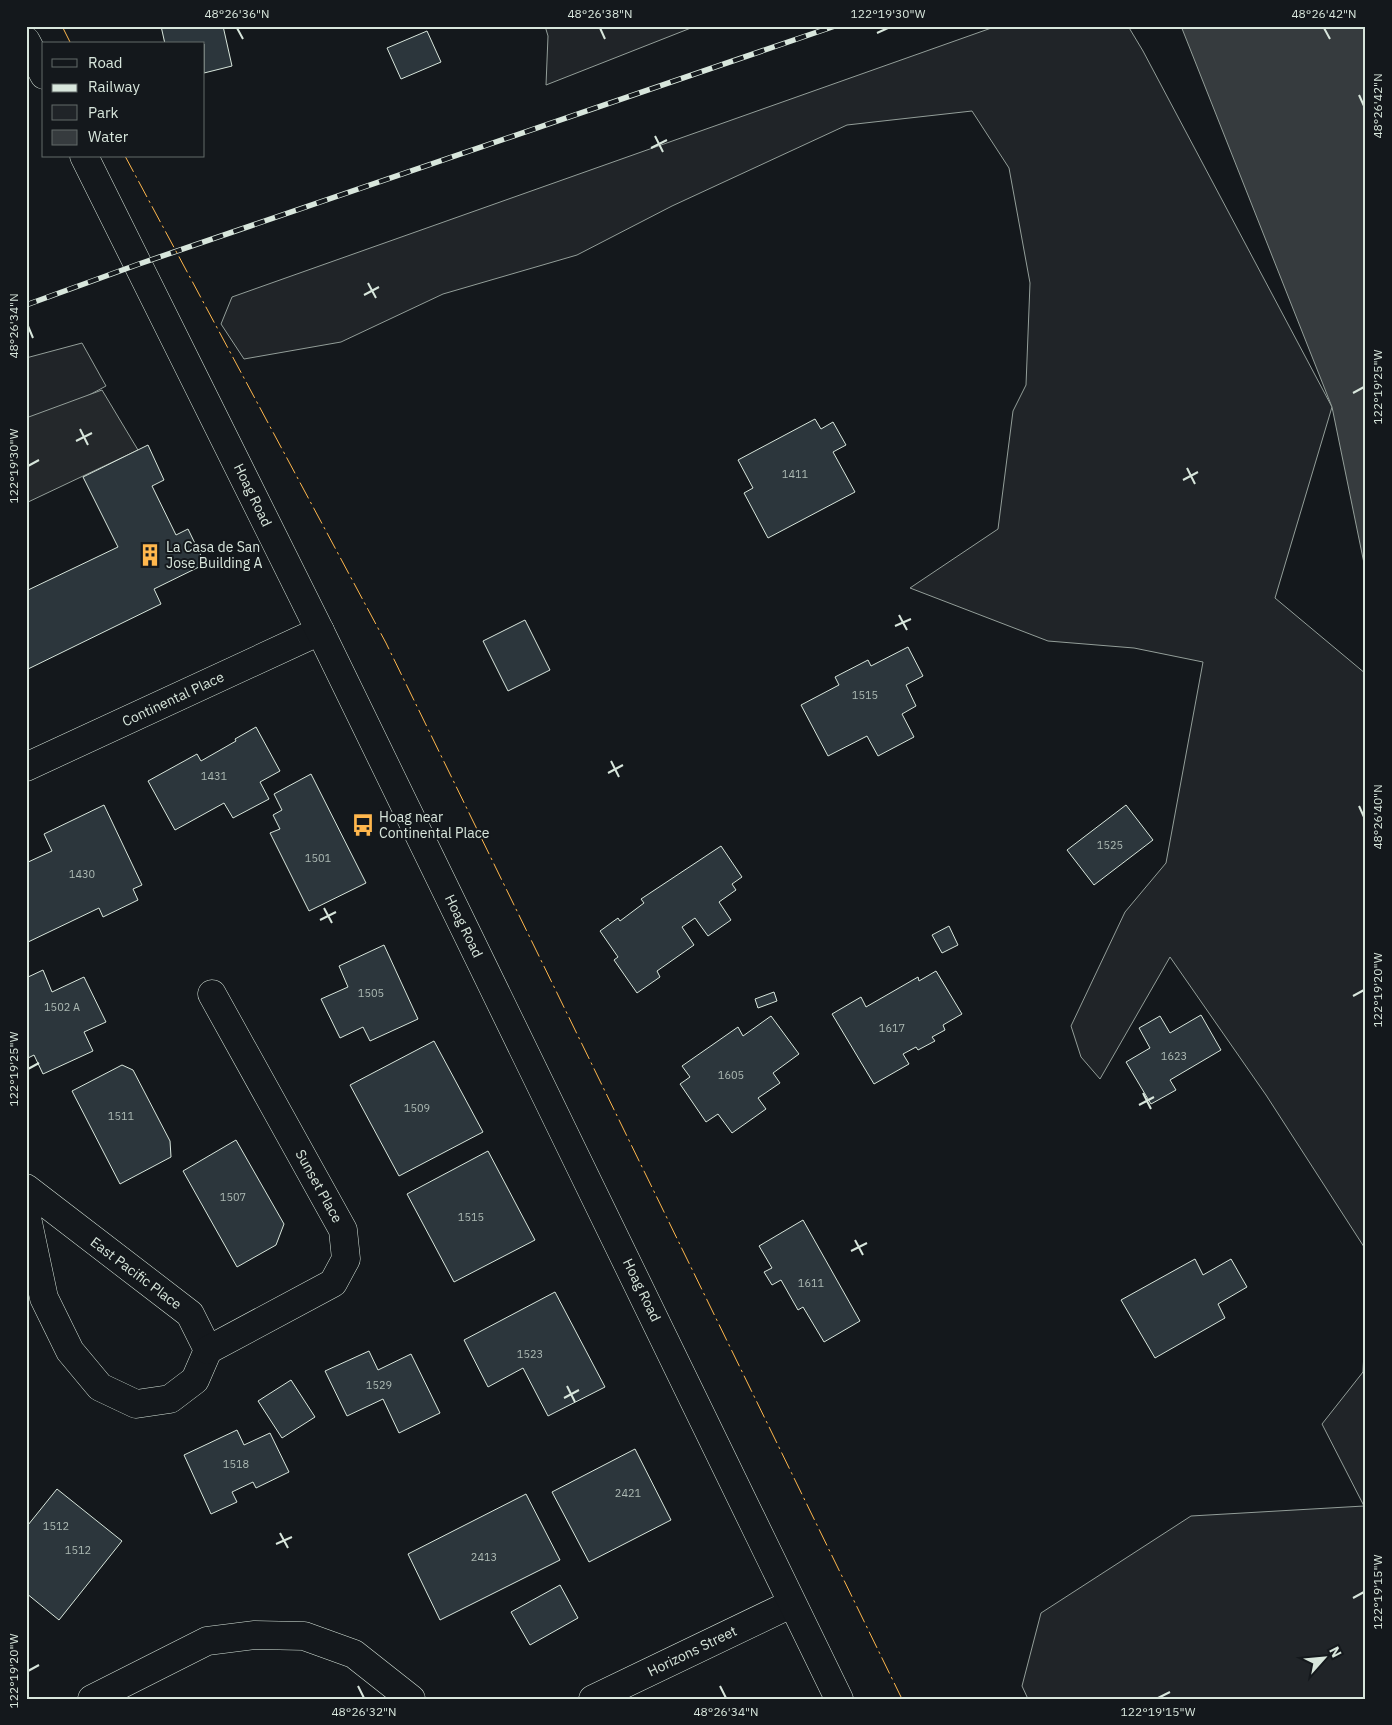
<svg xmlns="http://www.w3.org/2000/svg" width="1392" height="1725" viewBox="0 0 1392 1725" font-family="'IBM Plex Sans',sans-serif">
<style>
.green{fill:#202428;stroke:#939e99}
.parking{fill:#24282b;stroke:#939e99}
.water{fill:#363b3e;stroke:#939e99}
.building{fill:#2c363c;stroke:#d8e6dc}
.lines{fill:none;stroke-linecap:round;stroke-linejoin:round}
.street-casing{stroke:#d8e6dc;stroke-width:29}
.secondary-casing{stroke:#d8e6dc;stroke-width:29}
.street{stroke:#14181c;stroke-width:28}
.secondary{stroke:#14181c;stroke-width:28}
.rail-casing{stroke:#d8e6dc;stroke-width:5.5}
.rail{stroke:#14181c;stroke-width:4;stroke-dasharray:11;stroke-linecap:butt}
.power{stroke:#ffb74d;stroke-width:1;stroke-dasharray:18 4 2.5 4;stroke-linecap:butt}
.ticks{fill:none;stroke:#d8e6dc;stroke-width:2}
.labels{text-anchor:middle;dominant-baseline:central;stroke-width:4;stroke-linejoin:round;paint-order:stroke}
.number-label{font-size:11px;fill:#adbab4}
.street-label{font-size:14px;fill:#d8e6dc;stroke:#14181c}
.poi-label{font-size:14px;fill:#d8e6dc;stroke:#14181c;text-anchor:start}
.neatline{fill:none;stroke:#d8e6dc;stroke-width:2}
.ticks-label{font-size:12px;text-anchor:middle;fill:#d8e6dc}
</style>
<rect width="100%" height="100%" fill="#14181c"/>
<g class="green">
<polygon points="545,26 696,26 546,85 548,36"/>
<polygon points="997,26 1128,26 1143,51 1332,407 1275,598 1366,674 1366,1250 1266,1095 1170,957 1100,1079 1081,1057 1071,1026 1125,912 1166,863 1203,662 1134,648 1048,641 910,588 998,529 1013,411 1026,385 1030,283 1009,168 972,111 847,125 672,206 577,255 443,294 341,342 244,359 221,324 232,297"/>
<polygon points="82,343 106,386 48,417 26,424 26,358"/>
<polygon points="1366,1309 1366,1699 1028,1699 1022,1686 1041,1613 1191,1516 1364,1506 1322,1424 1363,1372"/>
</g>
<polygon class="parking" points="102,390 138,450 26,503 26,418"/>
<polygon class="water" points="1181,26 1366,26 1366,573 1332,407"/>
<g class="building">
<polygon points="161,26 223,26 232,66 204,73 204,44 165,44"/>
<polygon points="427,31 441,62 401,79 387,48"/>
<polygon points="815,419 821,429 833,422 846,445 833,452 855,492 768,538 744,493 753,488 738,460"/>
<polygon points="148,445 164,480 152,486 176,535 188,529 205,564 154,589 161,604 26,670 26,591 118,547 83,477"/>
<polygon points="525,620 550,670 508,691 483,641"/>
<polygon points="908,647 923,676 906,685 916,706 902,714 914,737 878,756 867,736 828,756 801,705 839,685 835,677 868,660 871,666"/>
<polygon points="256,727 280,771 260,782 269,799 233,818 224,803 175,830 148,781 197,754 201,761 236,741 235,739"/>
<polygon points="311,774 366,883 309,911 270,833 280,829 273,815 282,810 274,794"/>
<polygon points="104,805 142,885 133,889 138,900 103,917 99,908 26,943 26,863 52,851 44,834"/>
<polygon points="1126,805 1153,840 1094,885 1067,850"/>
<polygon points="721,846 742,877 732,884 736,890 719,902 731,920 708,936 695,918 682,927 694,945 657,971 660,977 637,993 614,960 618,957 600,931 618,918 620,921 644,903 641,899"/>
<polygon points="949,926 958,945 942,953 932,935"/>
<polygon points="384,945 418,1019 370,1041 363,1027 340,1038 321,999 348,987 339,966"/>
<polygon points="43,970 52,992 84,977 106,1022 84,1032 93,1051 43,1074 34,1055 26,1059 26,978"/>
<polygon points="936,971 962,1014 943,1025 945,1030 932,1037 935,1041 918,1050 916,1047 903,1054 909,1064 874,1084 832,1014 861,997 866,1007 918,977 919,981"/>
<polygon points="774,992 777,1001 758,1008 755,999"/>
<polygon points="1201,1015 1221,1050 1170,1080 1176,1090 1151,1104 1126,1062 1150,1048 1139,1028 1160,1016 1170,1033"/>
<polygon points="771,1016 799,1054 773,1073 780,1083 758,1098 766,1109 732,1133 718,1114 706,1122 680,1084 690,1077 682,1066 738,1027 743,1036"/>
<polygon points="434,1041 483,1132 399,1176 350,1085"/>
<polygon points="122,1065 133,1070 170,1141 171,1157 120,1184 72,1091"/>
<polygon points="236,1140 284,1224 276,1245 237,1267 183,1171"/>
<polygon points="488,1151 535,1240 454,1282 407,1194"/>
<polygon points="803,1220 860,1321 824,1342 803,1307 798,1310 781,1280 772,1285 764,1272 772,1268 759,1246"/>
<polygon points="1195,1259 1203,1275 1231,1259 1247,1287 1218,1304 1225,1318 1155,1358 1121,1300"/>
<polygon points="555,1292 605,1387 548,1416 523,1368 488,1387 464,1340"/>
<polygon points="369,1351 378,1370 411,1354 440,1413 399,1433 383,1399 347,1416 325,1371"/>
<polygon points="291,1380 315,1417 282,1438 258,1401"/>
<polygon points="237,1430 244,1445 270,1433 289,1472 256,1488 253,1482 232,1492 237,1502 211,1514 184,1455"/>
<polygon points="635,1449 671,1520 589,1562 552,1492"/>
<polygon points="57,1489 122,1541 59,1620 26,1593 26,1524 28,1525"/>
<polygon points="526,1494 560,1560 440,1620 408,1554"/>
<polygon points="560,1585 578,1618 530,1645 511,1612"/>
</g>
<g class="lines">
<defs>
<g id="street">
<polyline points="26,767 320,631"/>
<polyline points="26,1188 190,1314 208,1350 195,1380 170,1399 136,1404 100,1387 70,1351 44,1298 26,1213"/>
<polyline points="208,1350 333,1283 346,1259 343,1230 212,994"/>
<polyline points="92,1699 207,1641 255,1635 304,1636 354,1654 411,1699"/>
<polyline points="593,1699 791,1604"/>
</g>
<g id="secondary">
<polyline points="26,41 44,75"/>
<polyline points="84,156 320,631 839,1699"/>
</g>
</defs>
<use href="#street" class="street-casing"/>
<use href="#secondary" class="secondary-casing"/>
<use href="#street" class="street"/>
<use href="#secondary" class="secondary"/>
<defs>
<polyline id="rail" points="26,305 139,264 835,26"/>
</defs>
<use href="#rail" class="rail-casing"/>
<use href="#rail" class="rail"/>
<g class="power">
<polyline points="62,26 71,44"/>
<polyline points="125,156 386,643 902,1699"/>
</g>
</g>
<path class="ticks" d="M237,28l6,11M600,28l5,11M1324,28l6,11M877,33l11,-5M1359,95l5,11M655,136l8,16M651,148l16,-8M368,283l8,15M364,295l15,-8M28,326l5,12M1353,393l11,-6M80,429l8,16M76,441l16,-8M28,466l11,-6M1187,468l8,16M1183,480l15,-8M899,615l8,15M895,626l16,-7M611,761l8,16M608,773l15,-8M1359,806l5,11M324,908l8,15M320,920l16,-8M1353,996l11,-6M28,1069l11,-6M1143,1093l8,16M1139,1105l15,-8M855,1240l8,15M851,1251l16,-8M567,1386l8,16M564,1398l15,-8M280,1533l8,15M276,1544l16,-7M1353,1598l11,-6M28,1671l11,-6M358,1686l6,12M720,1686l6,12M1158,1698l12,-6"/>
<defs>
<symbol id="building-bare" viewBox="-9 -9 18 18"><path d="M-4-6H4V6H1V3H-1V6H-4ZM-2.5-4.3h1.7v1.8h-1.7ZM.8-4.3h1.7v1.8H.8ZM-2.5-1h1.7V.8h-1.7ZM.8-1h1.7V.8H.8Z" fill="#ffb74d" stroke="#14181c" stroke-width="2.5" paint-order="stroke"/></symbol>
<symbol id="bus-bare" viewBox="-9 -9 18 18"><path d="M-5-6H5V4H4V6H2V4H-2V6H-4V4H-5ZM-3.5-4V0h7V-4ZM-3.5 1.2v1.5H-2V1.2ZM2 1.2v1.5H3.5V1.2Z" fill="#ffb74d" stroke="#14181c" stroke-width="2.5" paint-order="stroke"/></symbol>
</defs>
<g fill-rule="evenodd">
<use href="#building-bare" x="134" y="539" width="32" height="32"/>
<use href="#bus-bare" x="347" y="809" width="32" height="32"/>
</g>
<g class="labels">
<g class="number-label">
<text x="795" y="474">1411</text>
<text x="865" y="695">1515</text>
<text x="214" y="776">1431</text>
<text x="1110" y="845">1525</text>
<text x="318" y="858">1501</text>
<text x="82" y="874">1430</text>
<text x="371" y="993">1505</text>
<text x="62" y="1007">1502 A</text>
<text x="892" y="1028">1617</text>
<text x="1174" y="1056">1623</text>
<text x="731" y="1075">1605</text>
<text x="417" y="1108">1509</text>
<text x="121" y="1116">1511</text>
<text x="233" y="1197">1507</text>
<text x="471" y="1217">1515</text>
<text x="811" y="1283">1611</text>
<text x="530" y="1354">1523</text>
<text x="379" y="1385">1529</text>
<text x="236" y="1464">1518</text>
<text x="628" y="1493">2421</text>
<text x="56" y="1526">1512</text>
<text x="78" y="1550">1512</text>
<text x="484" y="1557">2413</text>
</g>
<g class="street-label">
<text transform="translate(253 495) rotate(64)">Hoag Road</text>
<text transform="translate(173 699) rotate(-25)">Continental Place</text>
<text transform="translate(464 926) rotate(64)">Hoag Road</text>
<text transform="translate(319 1186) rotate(61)">Sunset Place</text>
<text transform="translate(136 1273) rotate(37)">East Pacific Place</text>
<text transform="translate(642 1290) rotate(64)">Hoag Road</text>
<text transform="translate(692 1651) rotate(-26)">Horizons Street</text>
</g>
<g class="poi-label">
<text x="166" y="547">La Casa de San<tspan x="166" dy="16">Jose Building A</tspan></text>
<text x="379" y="817">Hoag near<tspan x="379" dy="16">Continental Place</tspan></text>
</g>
</g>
<rect width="1392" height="1725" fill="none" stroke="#14181c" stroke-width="55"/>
<rect x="42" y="42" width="162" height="115" fill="#14181c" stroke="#626a69"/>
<rect x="52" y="59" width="25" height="8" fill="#14181c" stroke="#626a69"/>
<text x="88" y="68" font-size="15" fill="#d8e6dc">Road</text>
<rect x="52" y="84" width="25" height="8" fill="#d8e6dc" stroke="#626a69"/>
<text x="88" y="92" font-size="15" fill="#d8e6dc">Railway</text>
<rect x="52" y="105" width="25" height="15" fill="#202428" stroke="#626a69"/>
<text x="88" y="118" font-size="15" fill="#d8e6dc">Park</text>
<rect x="52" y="130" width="25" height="15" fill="#363b3e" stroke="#626a69"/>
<text x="88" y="142" font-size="15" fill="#d8e6dc">Water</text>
<g transform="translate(1324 1658) rotate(63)" stroke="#14181c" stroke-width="4" paint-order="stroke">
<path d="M0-4L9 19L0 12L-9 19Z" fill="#d8e6dc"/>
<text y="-8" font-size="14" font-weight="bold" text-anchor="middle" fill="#d8e6dc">N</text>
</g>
<rect x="28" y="28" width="1336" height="1670" class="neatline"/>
<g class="ticks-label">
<text x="237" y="18">48°26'36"N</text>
<text x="600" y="18">48°26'38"N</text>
<text x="888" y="18">122°19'30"W</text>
<text x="1324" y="18">48°26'42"N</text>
<text transform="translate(1378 106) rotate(-90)" y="4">48°26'42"N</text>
<text transform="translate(14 326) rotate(-90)" y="4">48°26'34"N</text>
<text transform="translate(1378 387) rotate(-90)" y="4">122°19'25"W</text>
<text transform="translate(14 466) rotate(-90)" y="4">122°19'30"W</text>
<text transform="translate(1378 817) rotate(-90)" y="4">48°26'40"N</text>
<text transform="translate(1378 990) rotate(-90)" y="4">122°19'20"W</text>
<text transform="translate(14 1069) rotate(-90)" y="4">122°19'25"W</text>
<text transform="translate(1378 1592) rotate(-90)" y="4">122°19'15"W</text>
<text transform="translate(14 1671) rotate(-90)" y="4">122°19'20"W</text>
<text x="364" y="1716">48°26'32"N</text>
<text x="726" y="1716">48°26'34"N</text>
<text x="1158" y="1716">122°19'15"W</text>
</g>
</svg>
